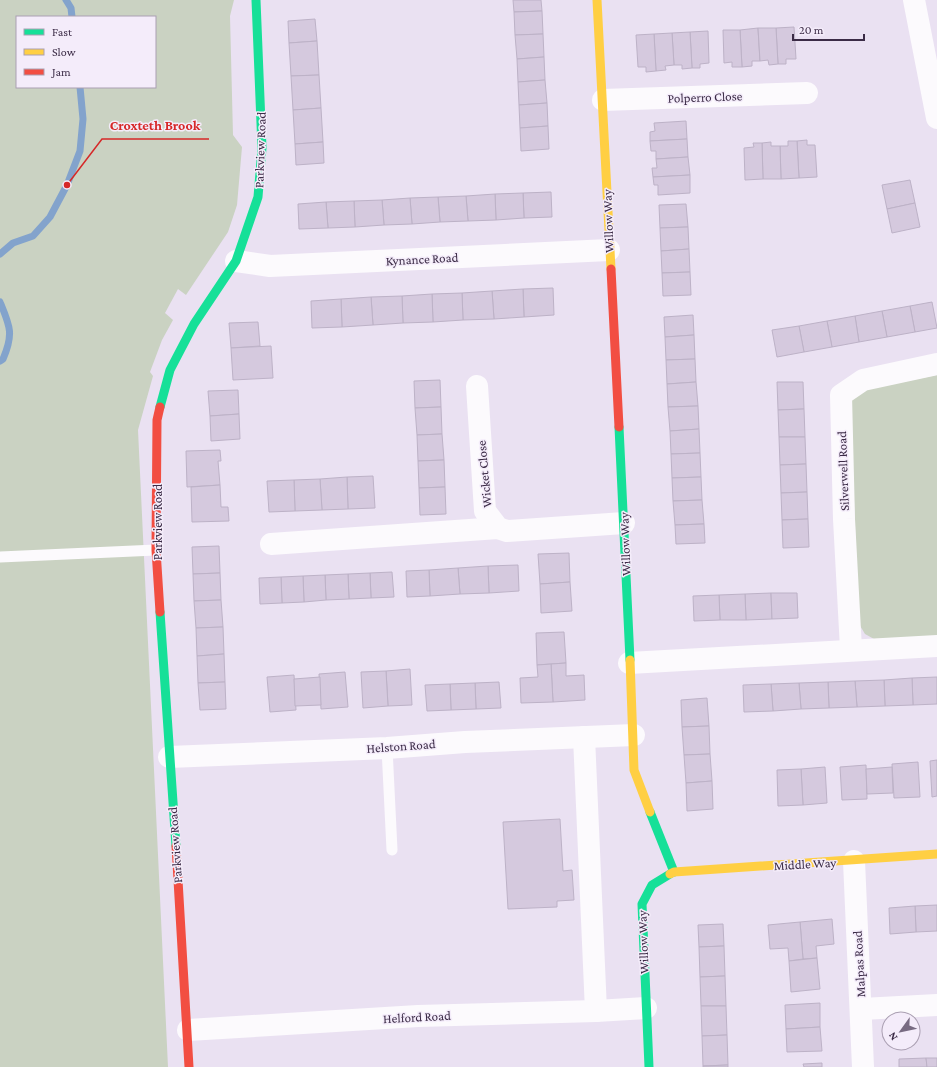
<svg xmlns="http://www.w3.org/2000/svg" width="937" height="1067" viewBox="0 0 937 1067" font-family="'Crimson Pro',serif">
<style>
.green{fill:#cad2c2;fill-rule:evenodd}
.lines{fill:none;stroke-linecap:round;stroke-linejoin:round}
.stream{stroke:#83a3cc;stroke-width:7}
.building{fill:#d5c9de;stroke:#bdb2c7}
.lane{stroke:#fcfafd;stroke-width:11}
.street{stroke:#fcfafd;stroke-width:22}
.fast{stroke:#16e098;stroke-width:9}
.slow{stroke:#ffcf43;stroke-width:9}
.jam{stroke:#f24e42;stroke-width:9}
.labels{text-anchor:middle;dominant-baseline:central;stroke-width:3;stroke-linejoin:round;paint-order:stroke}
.street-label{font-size:13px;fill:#3b2b46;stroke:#f4ecfa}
.leader{fill:none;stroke:#d62828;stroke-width:1.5}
.callout-dot{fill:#d62828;stroke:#f4ecfa;stroke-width:1.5}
.callout-label{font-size:14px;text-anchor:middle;font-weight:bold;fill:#d62828;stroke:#f4ecfa;stroke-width:3;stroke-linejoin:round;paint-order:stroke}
</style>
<rect width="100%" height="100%" fill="#eae1f2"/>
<g class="green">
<path d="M0,0h234l-4,16 3,119 9,12 -5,58 -9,27 -42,63 -8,-6 -13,24 8,7 -11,20 -12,32 3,4 -15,54 30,637h-168zM17,17h138v70h-138z"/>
<polygon points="937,375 937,637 874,639 865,634 859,624 850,402 858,391"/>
</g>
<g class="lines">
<g class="stream">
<polyline points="66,0 71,8 72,17"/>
<polyline points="0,254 13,243 33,236 50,217 67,185 80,151 83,119 80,87"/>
<path d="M0,302c10,24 14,32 3,57l-3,2"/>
</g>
</g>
<g class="building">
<polygon points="513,0 541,0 542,11 514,12"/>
<polygon points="542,11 543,34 515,35 514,12"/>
<polygon points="315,19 317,41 289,43 288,21"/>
<polygon points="794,27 796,59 786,59 786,64 778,64 776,28"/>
<polygon points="758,28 760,61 752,61 752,66 742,67 740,30"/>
<polygon points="758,28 776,28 778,64 769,65 768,60 760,61"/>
<polygon points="723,30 740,30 742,67 732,67 732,62 724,63"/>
<polygon points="708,31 709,63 700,64 700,68 692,68 690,32"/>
<polygon points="690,32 692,68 682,69 682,65 674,65 672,33"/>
<polygon points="672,33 674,65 665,66 666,70 656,71 654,34"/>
<polygon points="543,34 544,57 517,59 515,35"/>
<polygon points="654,34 656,71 646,72 646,67 638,67 636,35"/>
<polygon points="317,41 319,75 291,76 289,43"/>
<polygon points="544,57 545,80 518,82 517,59"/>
<polygon points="319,75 321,108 293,110 291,76"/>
<polygon points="545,80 547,103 519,105 518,82"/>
<polygon points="547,103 548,126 520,128 519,105"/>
<polygon points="321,108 323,142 295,144 293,110"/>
<polygon points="686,121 687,139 650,141 650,132 655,131 654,123"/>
<polygon points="548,126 549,149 521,151 520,128"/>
<polygon points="687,139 688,157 656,159 656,151 651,151 650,141"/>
<polygon points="807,140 807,145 815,145 817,177 799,178 797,141"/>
<polygon points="788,141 797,141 799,178 781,179 780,146 788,146"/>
<polygon points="323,142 324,163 296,165 295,144"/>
<polygon points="771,142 771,146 780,146 781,179 763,179 762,143"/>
<polygon points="753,143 762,143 763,179 745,180 744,148 754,147"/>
<polygon points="688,157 690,175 653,177 652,168 657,168 656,159"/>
<polygon points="690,175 690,193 658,195 658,185 654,185 653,177"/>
<polygon points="910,180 915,203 887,209 882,185"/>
<polygon points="551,192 552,217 524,218 523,193"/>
<polygon points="523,193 524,218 496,220 495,194"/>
<polygon points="495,194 496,220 468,221 466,196"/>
<polygon points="466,196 468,221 440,222 438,197"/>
<polygon points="438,197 440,222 412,224 410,198"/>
<polygon points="410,198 412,224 384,225 382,200"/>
<polygon points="382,200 384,225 355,227 354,201"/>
<polygon points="354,201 355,227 328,228 326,202"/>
<polygon points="326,202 328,228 299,229 298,204"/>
<polygon points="915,203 920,227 892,233 887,209"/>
<polygon points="686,204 688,227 660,228 659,205"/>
<polygon points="688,227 689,249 661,251 660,228"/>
<polygon points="689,249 690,272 662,273 661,251"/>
<polygon points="690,272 691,295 663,296 662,273"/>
<polygon points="553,288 554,315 524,317 523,289"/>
<polygon points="523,289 524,317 494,319 492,291"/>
<polygon points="492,291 494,319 463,320 462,293"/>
<polygon points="462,293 463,320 433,322 432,294"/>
<polygon points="432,294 433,322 403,323 402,296"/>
<polygon points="402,296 403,323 373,325 371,297"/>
<polygon points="371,297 373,325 342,327 341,299"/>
<polygon points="341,299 342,327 312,328 311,301"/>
<polygon points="932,302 937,328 915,332 910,306"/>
<polygon points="910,306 915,332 887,337 882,311"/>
<polygon points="882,311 887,337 859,342 855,316"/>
<polygon points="693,315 694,335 665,337 664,317"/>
<polygon points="855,316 859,342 832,347 827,321"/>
<polygon points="827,321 832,347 804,352 799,326"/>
<polygon points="258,322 260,346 231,348 229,323"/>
<polygon points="799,326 804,352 777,357 772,330"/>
<polygon points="694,335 695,359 666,360 665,337"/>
<polygon points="271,346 273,378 233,380 231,348"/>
<polygon points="695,359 696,382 667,384 666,360"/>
<polygon points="440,380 441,407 415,408 414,381"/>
<polygon points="696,382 698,406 668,407 667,384"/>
<polygon points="777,382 803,382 804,409 778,410"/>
<polygon points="238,390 239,414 210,416 208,391"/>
<polygon points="698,406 699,429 670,431 668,407"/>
<polygon points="441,407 442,434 417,435 415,408"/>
<polygon points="804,409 805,437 779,437 778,410"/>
<polygon points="239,414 240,439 211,441 210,416"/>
<polygon points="699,429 700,453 671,454 670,431"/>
<polygon points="442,434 444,460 418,461 417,435"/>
<polygon points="779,437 805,437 806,464 780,465"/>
<polygon points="220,450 221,461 218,461 220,485 187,487 186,451"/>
<polygon points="700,453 701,477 672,478 671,454"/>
<polygon points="444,460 445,487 419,488 418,461"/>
<polygon points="806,464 807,492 781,493 780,465"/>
<polygon points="373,476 375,508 348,509 347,477"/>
<polygon points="347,477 348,509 322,510 320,479"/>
<polygon points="701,477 702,500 673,501 672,478"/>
<polygon points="320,479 322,510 295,511 294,480"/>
<polygon points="294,480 295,511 269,512 267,481"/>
<polygon points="220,485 221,507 228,507 229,521 192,522 191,487"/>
<polygon points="445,487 446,514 420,515 419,488"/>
<polygon points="807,492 808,519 782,520 781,493"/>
<polygon points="702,500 704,524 675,525 673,501"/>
<polygon points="808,519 809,547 783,548 782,520"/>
<polygon points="704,524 705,543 676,544 675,525"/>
<polygon points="219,546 220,573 193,574 192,547"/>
<polygon points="569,553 570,582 540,584 538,554"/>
<polygon points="518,565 519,591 489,593 488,566"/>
<polygon points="488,566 489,593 460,594 458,568"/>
<polygon points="458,568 460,594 430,596 429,570"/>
<polygon points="429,570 430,596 407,597 406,571"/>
<polygon points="392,572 394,597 371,598 370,573"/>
<polygon points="220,573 221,600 194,601 193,574"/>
<polygon points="370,573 371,598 349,599 348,574"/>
<polygon points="348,574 349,599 326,600 325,575"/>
<polygon points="325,575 326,600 304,602 303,576"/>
<polygon points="303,576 304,602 282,603 281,577"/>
<polygon points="281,577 282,603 260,604 259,578"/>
<polygon points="570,582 572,611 541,613 540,584"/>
<polygon points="771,593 772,619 746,620 745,594"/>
<polygon points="771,593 797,593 798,618 772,619"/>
<polygon points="745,594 746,620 720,620 719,595"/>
<polygon points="719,595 720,620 694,621 693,596"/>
<polygon points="221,600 223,627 196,628 194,601"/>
<polygon points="223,627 224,654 197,656 196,628"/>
<polygon points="564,632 566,663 537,665 536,633"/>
<polygon points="224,654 225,682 198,683 197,656"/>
<polygon points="566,663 566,676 584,675 585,700 553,702 551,664"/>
<polygon points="551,664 553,702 521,703 520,678 538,677 537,665"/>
<polygon points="410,669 412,705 388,706 386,671"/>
<polygon points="386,671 388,706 363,708 361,672"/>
<polygon points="345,672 348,707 321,709 319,674"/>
<polygon points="294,675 296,710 270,712 267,677"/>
<polygon points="320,677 321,705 295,706 294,679"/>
<polygon points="937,677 937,704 913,705 912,678"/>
<polygon points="912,678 913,705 885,706 884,680"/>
<polygon points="884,680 885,706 857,707 855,681"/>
<polygon points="855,681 857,707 829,708 828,682"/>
<polygon points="225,682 226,709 200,710 198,683"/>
<polygon points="499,682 501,708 476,709 475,683"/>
<polygon points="828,682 829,708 801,709 799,683"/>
<polygon points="475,683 476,709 451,710 450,684"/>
<polygon points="799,683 801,709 773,711 771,684"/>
<polygon points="450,684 451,710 427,711 425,685"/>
<polygon points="771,684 773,711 744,712 743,685"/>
<polygon points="707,698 709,726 682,727 681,700"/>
<polygon points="709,726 710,754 684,755 682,727"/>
<polygon points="710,754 712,781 686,783 684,755"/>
<polygon points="937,760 937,796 932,797 930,761"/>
<polygon points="918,762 920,797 894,798 892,764"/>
<polygon points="866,765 867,799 842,800 840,767"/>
<polygon points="825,767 827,803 803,805 801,769"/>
<polygon points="892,767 893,793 867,794 866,769"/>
<polygon points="801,769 803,805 778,806 777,770"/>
<polygon points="712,781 713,809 687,811 686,783"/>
<polygon points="560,819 563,871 572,870 574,900 557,901 557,907 508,909 503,822"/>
<polygon points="937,905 937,931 916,932 915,906"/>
<polygon points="915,906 916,932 890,934 889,908"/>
<polygon points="832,919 834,944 816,946 817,958 803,959 800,922"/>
<polygon points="800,922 803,959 789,961 788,948 770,949 768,925"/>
<polygon points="723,924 724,946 699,947 698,925"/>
<polygon points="724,946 725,976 700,977 699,947"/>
<polygon points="817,958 820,989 791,992 789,961"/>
<polygon points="725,976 726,1006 701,1006 700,977"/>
<polygon points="820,1003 820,1027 786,1029 785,1005"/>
<polygon points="701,1006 726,1006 727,1035 702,1036"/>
<polygon points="820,1027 822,1051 787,1052 786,1029"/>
<polygon points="727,1035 728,1065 703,1066 702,1036"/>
<polygon points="926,1058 927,1067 899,1067 899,1059"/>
<polygon points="926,1058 937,1058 937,1067 927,1067"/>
<polygon points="822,1063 822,1067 804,1067 803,1064"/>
<polygon points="728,1065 728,1067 703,1067 703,1066"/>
</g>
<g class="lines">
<g class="lane">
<polyline points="0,557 156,550"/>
<polyline points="387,748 392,850"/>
</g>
<g class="street">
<polyline points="914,0 937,118"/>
<polyline points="603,100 807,93"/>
<polyline points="236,261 270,266 609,250"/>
<polyline points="477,386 485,511 498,528 507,531 624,523"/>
<polyline points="271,544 498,528"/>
<polyline points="851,649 844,519 841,395 863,380 937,364"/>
<polyline points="629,663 937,646"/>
<polyline points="584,737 596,1011"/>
<polyline points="169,757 387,748 465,742 634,735"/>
<polyline points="854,861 863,1067"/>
<polyline points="862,1009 937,1005"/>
<polyline points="188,1030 418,1016 596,1011 646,1008"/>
</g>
<g class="fast">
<polyline points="160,407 170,370 194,324 236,261 258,197 262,148 256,0"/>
<polyline points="619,427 630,660"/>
<polyline points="160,612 176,846"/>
<polyline points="650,812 674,872"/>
<polyline points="649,1067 642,904 652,885 670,874"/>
</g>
<g class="slow">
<polyline points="597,0 611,269"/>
<polyline points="630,660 634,770 650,812"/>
<polyline points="670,874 674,872 937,854"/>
</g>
<g class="jam">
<polyline points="611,269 619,427"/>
<polyline points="160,612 156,550 157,420 160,407"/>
<polyline points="176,846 189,1067"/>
</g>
</g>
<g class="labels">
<g class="street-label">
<text transform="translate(705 97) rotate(-2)">Polperro Close</text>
<text transform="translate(260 150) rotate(-88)">Parkview Road</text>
<text transform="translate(608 221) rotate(-92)">Willow Way</text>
<text transform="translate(422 259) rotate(-3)">Kynance Road</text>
<text transform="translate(843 471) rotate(-92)">Silverwell Road</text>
<text transform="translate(484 474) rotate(-95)">Wicket Close</text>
<text transform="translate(157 522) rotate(-90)">Parkview Road</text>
<text transform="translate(625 544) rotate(-92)">Willow Way</text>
<text transform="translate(401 746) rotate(-4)">Helston Road</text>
<text transform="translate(175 845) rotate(-94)">Parkview Road</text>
<text transform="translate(805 864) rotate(-3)">Middle Way</text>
<text transform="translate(643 942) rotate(-92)">Willow Way</text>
<text transform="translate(859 964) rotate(-93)">Malpas Road</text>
<text transform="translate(417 1017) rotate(-3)">Helford Road</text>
</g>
</g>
<path class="leader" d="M67 185L102 139H209"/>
<circle class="callout-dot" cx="67" cy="185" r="4"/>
<g class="callout-label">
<text x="155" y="130">Croxteth Brook</text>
</g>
<rect x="16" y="16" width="140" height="72" fill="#f4ecfa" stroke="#aa9fb2"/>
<rect x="24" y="29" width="20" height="6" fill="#16e098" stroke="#aa9fb2"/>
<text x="52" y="36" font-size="12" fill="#3b2b46">Fast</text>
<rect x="24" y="49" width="20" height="6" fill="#ffcf43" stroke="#aa9fb2"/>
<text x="52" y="56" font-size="12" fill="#3b2b46">Slow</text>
<rect x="24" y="69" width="20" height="6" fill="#f24e42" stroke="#aa9fb2"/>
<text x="52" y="76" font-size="12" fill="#3b2b46">Jam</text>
<g transform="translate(901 1031) rotate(237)"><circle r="19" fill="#f4ecfa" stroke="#aa9fb2"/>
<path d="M0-3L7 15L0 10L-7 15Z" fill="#786b82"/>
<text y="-6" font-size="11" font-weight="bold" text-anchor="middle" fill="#3b2b46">N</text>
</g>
<path d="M793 34v6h71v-6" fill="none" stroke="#3b2b46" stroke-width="2"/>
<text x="799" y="34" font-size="12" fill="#3b2b46" stroke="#f4ecfa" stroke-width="3" paint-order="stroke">20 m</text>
</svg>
